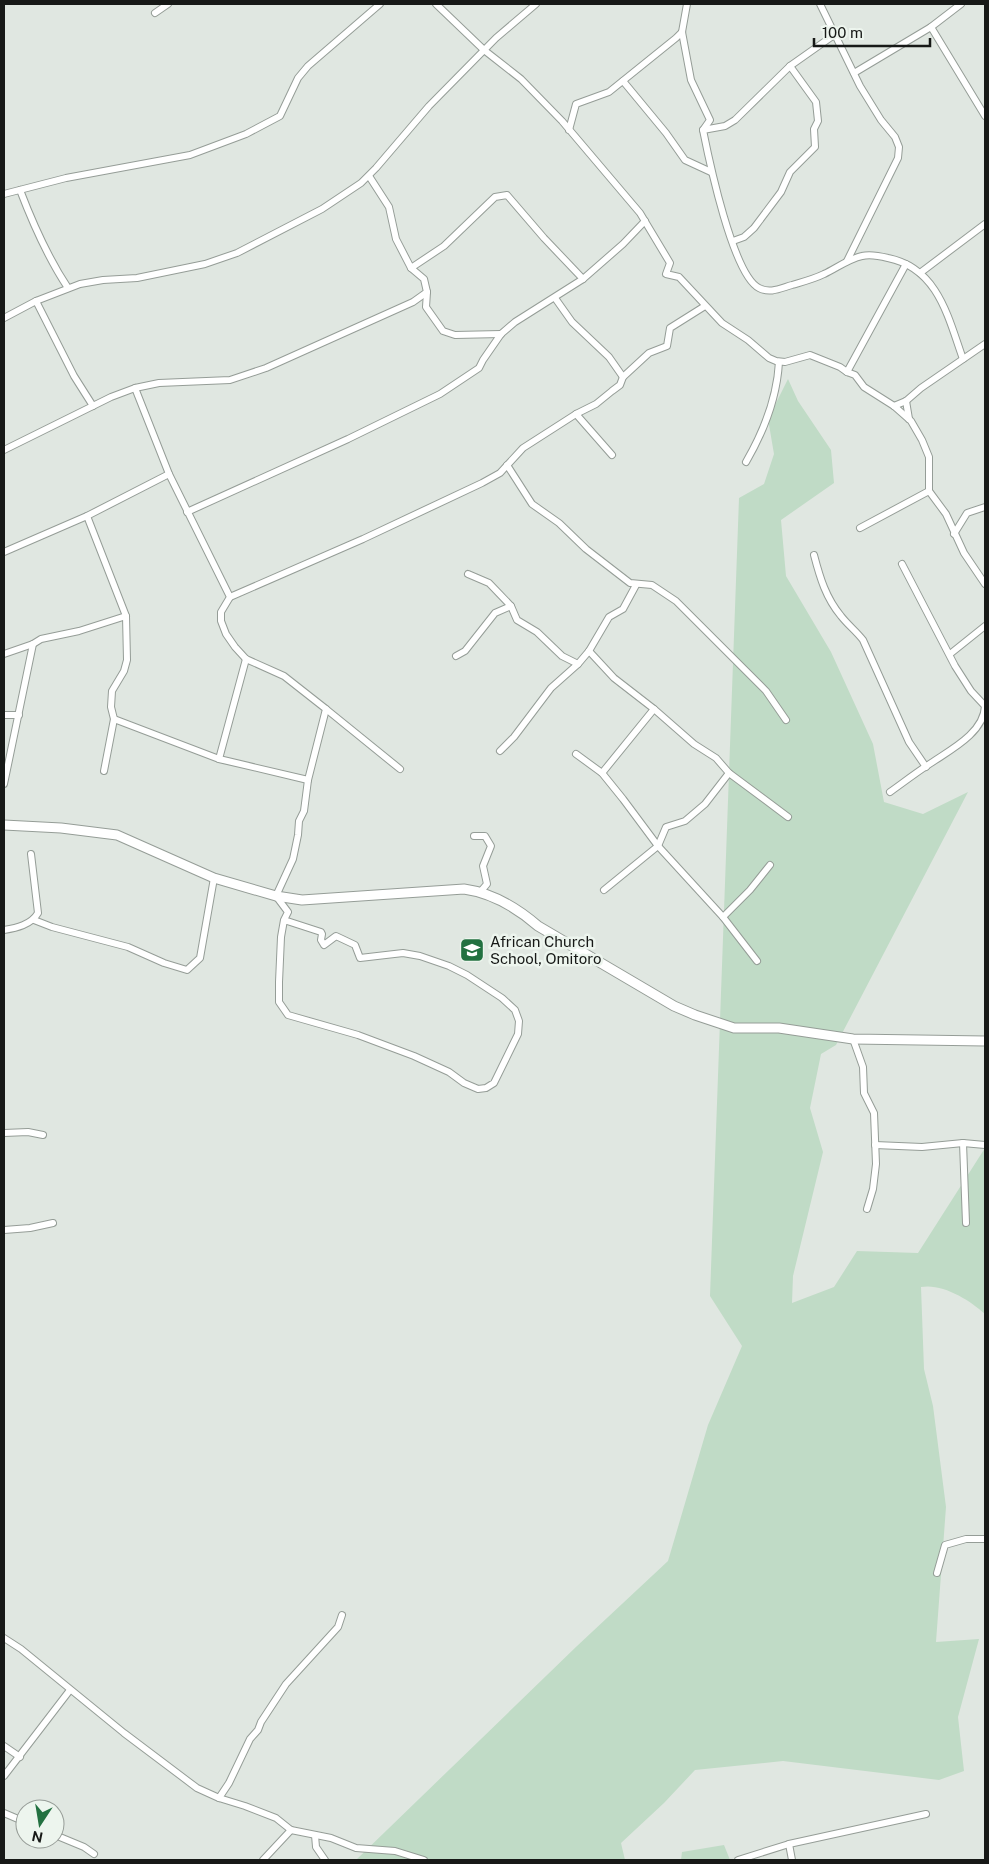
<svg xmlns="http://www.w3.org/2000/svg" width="989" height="1864" viewBox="0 0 989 1864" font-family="'Public Sans',sans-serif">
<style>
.green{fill:#c0dbc6}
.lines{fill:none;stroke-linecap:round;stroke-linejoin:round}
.minor-casing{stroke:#959d97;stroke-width:8}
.secondary-casing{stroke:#959d97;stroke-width:11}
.minor{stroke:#fff;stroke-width:6}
.secondary{stroke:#fff;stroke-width:9}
.labels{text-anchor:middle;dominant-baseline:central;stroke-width:5;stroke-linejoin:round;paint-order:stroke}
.poi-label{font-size:15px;fill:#171917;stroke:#edf5ee;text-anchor:start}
</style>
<rect width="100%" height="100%" fill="#e0e7e1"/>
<g class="green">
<path d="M788,379l10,22 33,49 3,33 -53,37 5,56 45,76 42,92 11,58 39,12 45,-22 -132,253 -15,9 -11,54 13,44 -30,124 -1,27 42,-16 23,-36 61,2 67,-105v166c-15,-14 -43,-31 -64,-27l3,82 9,37 13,101 -10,135 43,-3 -21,78 6,54 -25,9 -156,-19 -88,9 -31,33 -43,40 4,17h-269l221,-214 91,-85 40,-136 34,-79 -32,-50 29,-798 25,-14 10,-30 -6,-35z"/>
<polygon points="724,1845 730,1860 681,1860 682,1852"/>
</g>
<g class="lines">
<defs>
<g id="minor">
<polyline points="436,4 484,50 521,79 562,121 640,213 670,263 666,274 679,277 722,323 748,340 769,358 776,361 785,362 810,355 840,367 847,372 855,375 864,387 894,406 911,421 922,440 929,457 929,491 946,514 964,553 985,584"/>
<path d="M687,4l-5,28 9,48 19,40 -7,10c6,30 30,145 56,158 11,6 22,0 33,-3 10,-3 22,-6 32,-11 13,-6 24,-15 38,-18 8,-2 18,0 26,2 50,10 60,59 75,101"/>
<polyline points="820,4 860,86 881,120 895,137 899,147 898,158 847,261"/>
<polyline points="155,13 168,4"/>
<polyline points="931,27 985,116"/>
<polyline points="854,73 931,27 961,4"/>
<polyline points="623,81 666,133 685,160 711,172"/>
<polyline points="569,130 576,104 609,92 676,38 682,32"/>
<polyline points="703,130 725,126 735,120 790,66 834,35"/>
<path d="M20,190c13,34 28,68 48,98"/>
<polyline points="4,194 66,178 190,155 246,134 280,116 298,78 308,66 380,4"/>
<polyline points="733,241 744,237 754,228 781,192 790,172 815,147 814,129 818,121 816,102 790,66"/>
<polyline points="411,268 444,246 495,197 507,195 544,238 583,279"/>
<polyline points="920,273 985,224"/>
<polyline points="427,292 426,307 443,331 455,335 501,334"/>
<polyline points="555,298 572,322 609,357 623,377"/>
<polyline points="36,301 74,376 93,406"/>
<polyline points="4,318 36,301 80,284 103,280 137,278 205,264 237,253 322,209 361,183 376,168 429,106 496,38 536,4"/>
<polyline points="847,372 906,264"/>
<polyline points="135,388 169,474 230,597 221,612 221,621 226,634 235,647 246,659 284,676 326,709 308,780 304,811 299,821 298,835 293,859 276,896 288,912 284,920 281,937 279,982 279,1002 288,1015 358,1035 414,1056 449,1072 464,1083 478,1089 486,1088 494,1083 518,1034 519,1021 515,1010 502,998 467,975 449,966 420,956 403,953 360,958 355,945 336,936 324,945 321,940 322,934 321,932 284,920"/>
<polyline points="906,401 909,419"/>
<polyline points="894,406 906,401 921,388 985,344"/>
<polyline points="576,414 612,455"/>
<polyline points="4,450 111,397 135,388 159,383 230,380 266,368 413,302 427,292 424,279 411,268 396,239 389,207 369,176"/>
<path d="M746,462c18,-31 31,-64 33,-100"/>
<polyline points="507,465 532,504 559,523 586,549 630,583 652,585 676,601 766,691 786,720"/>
<polyline points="187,512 348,439 440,394 479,368 483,360 501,334 515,322 583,279 623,244 645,221"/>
<polyline points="87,516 126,616 127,660 124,671 112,691 111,707 114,719 104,771"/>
<polyline points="860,528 929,491"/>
<polyline points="954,534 967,513 985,507"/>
<polyline points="4,552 87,516 169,474"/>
<path d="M814,555c6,23 12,43 27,61 7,9 15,15 22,24l46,102 17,25"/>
<polyline points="468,574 489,583 511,606 517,620 537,632 562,656 578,664"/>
<polyline points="230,597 363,539 482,483 500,473 523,448 576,414 596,404 612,391 620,385 623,377 649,353 667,346 670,328 705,306"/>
<polyline points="589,651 614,678 654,709 694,744 716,758 729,773 788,817"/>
<polyline points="4,654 33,644 41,639 79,631 126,616"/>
<polyline points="950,654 985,626"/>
<polyline points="456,656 465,651 495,613 511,606"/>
<polyline points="326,709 400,769"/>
<polyline points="4,715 19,715"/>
<polyline points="114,719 219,759 308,780"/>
<polyline points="500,751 514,737 551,688 578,664 589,651 609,617 623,609 636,585"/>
<polyline points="576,754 602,773 623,799 658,846 723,917 757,961"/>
<polyline points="219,759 246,659"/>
<polyline points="602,773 654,709"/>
<polyline points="4,784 33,644"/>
<path d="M890,792c14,-10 27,-20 41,-29 19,-13 53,-30 54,-57l-14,-15 -16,-25 -53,-102"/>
<polyline points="474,836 485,836 491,846 483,866 487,884 481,891"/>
<polyline points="604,890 658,846 666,827 685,821 705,804 729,773"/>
<polyline points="723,917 750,890 770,865"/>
<polyline points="34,920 52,927 128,947 164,963 187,970 200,958 214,878"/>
<path d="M4,930c12,-2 27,-5 34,-17l-7,-59"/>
<polyline points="853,1039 863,1067 864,1093 874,1113 876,1164 873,1189 867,1209"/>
<polyline points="4,1133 28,1132 43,1135"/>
<polyline points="963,1143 966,1223"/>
<polyline points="875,1145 922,1147 963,1143 985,1145"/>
<polyline points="4,1230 30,1228 53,1223"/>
<polyline points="937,1573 945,1545 966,1539 985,1539"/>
<polyline points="4,1638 21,1649 124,1733 197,1788 219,1798 245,1806 276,1818 291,1830 331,1838 356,1848 395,1851 424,1860"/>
<polyline points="4,1746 20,1757"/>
<polyline points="4,1776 70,1690"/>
<polyline points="219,1798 229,1783 250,1739 258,1730 261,1722 286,1684 338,1627 342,1615"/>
<polyline points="4,1813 25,1822"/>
<polyline points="55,1835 84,1847 94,1854"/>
<polyline points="315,1835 316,1847 325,1860"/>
<polyline points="789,1844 792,1860"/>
<polyline points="263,1860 291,1830"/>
<polyline points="738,1860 789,1844 926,1814"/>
</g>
<path id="secondary" d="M4,825l57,3 56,7 97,43 62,18 26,4 162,-11c29,4 52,18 74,37l136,80 21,9 39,13h45l74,11 132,2"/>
</defs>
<use href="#minor" class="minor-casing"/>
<use href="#secondary" class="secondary-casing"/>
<use href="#minor" class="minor"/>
<use href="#secondary" class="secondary"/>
</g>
<defs>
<symbol id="school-square" viewBox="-11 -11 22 22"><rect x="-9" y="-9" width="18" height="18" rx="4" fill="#237141" stroke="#edf5ee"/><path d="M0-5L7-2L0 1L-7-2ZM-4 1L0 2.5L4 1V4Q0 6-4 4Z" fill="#fff"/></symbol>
</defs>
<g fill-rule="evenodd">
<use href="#school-square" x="458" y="936" width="28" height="28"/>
</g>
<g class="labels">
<g class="poi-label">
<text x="490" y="941">African Church<tspan x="490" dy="17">School, Omitoro</tspan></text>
</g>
</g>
<rect width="989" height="1864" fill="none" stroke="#171917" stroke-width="10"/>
<g transform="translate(40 1824) rotate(192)"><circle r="24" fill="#edf5ee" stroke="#979d98"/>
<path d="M0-4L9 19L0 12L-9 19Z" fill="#237141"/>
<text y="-8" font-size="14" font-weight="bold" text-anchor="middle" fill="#171917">N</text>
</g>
<path d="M814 38v8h116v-8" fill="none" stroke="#171917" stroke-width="2.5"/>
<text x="822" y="38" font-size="15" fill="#171917" stroke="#edf5ee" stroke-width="4" paint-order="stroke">100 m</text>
</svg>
